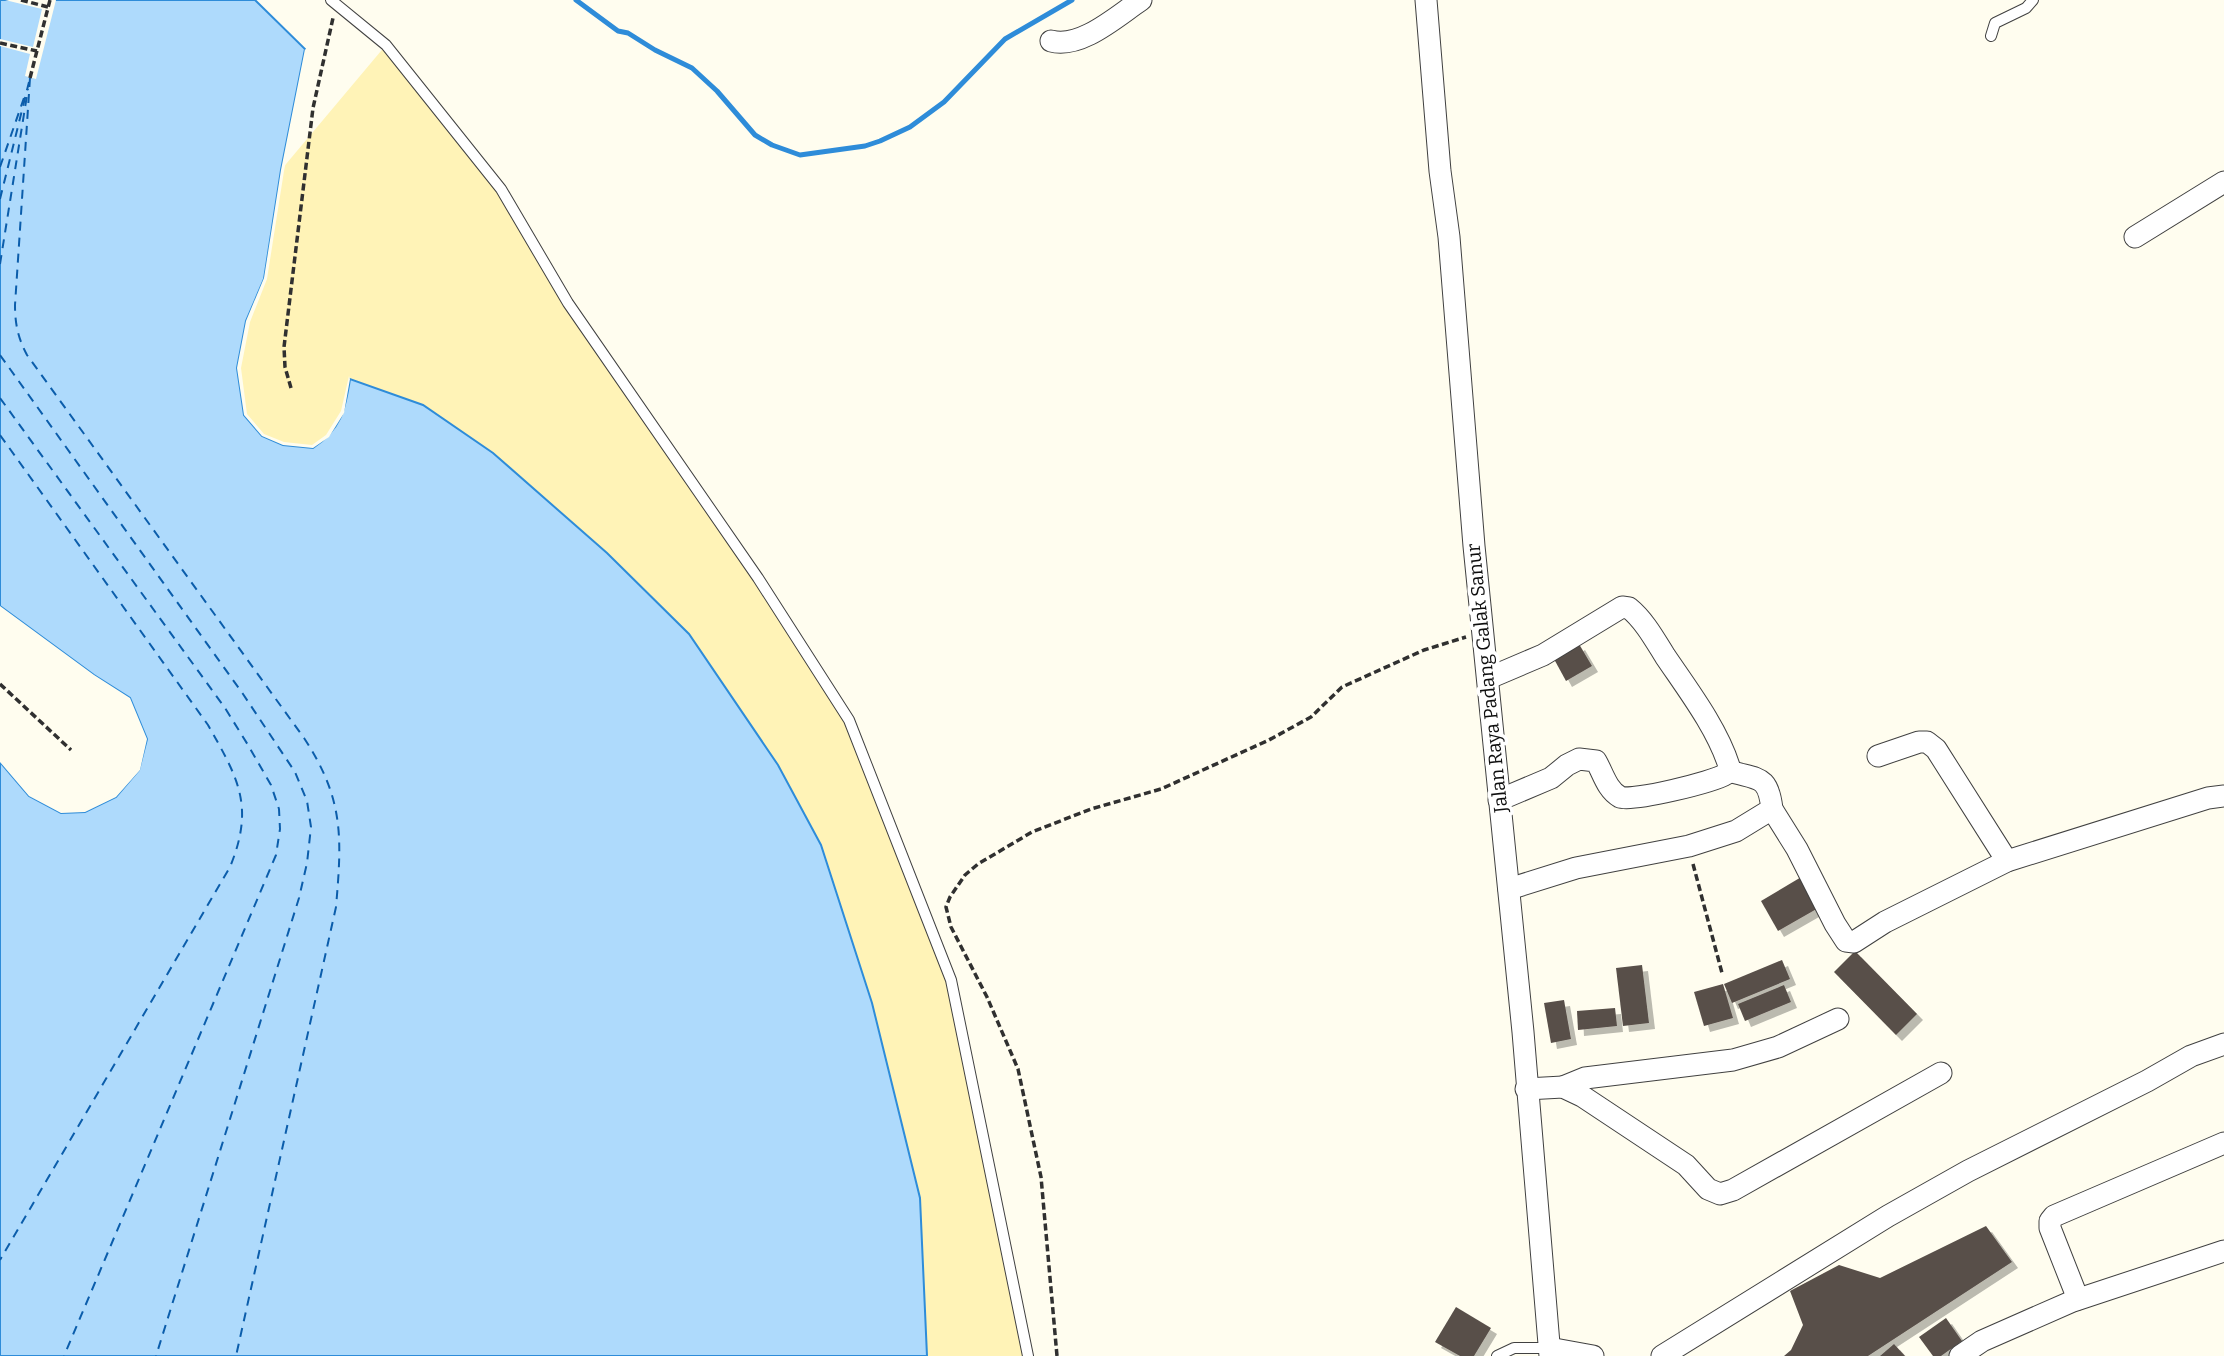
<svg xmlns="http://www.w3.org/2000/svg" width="2224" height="1356" viewBox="0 0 2224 1356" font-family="Bitter,serif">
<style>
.sand{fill:#fff3b7}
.water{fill:#aedafc;stroke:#2e8cd9;stroke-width:2}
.pier{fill:#fffdef}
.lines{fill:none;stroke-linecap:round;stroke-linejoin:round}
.stream{stroke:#2e8cd9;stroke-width:5}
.ferry{stroke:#0b5dab;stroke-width:2;stroke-dasharray:9 7;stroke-linecap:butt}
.building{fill:#584f49;filter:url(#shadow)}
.service-casing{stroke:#414141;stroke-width:12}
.minor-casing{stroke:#414141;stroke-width:23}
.path{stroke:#303030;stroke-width:3.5;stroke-dasharray:7 3.5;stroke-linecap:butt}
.service{stroke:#fff;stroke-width:10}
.minor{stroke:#fff;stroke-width:21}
.labels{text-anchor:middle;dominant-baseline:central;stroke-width:7;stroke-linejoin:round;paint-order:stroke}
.street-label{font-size:19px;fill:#0e0e0e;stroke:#fff}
</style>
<defs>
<filter id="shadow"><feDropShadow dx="6" dy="6" stdDeviation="0" flood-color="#0004"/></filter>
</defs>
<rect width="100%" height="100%" fill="#fffdef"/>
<polygon class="sand" points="386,45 501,189 568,303 849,720 951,980 1028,1356 927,1356 920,1198 872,1003 822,845 778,765 689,634 607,553 493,453 344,413 329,437 313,448 283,445 262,436 244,415 237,368 281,170"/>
<path class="water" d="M0,0h255l50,49 -24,121 -17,109 -18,42 -9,47 7,47 18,21 21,9 30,3c28,-19 32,-37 37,-69l73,26 70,48 114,100 82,81 89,131 43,80 51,158 48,195 7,158h-927v-594l29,34 32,17 24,-1 31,-15 23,-27 8,-31 -17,-41 -36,-23 -94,-69z"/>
<g class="pier">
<polygon points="5,0 56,0 36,79 25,76 30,54 0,46 0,39 33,47 42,9"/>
<polygon points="305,49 308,51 284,171 267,279 250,322 241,368 247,414 264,434 284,442 312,445 326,435 341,411 349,376 350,379 344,413 329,437 313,448 283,445 262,436 244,415 237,368 246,321 264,278 281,170"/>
<polygon points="0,606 94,675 130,698 147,739 140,770 116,797 85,812 61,813 29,796 0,762 0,759 31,793 62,810 84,809 114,794 136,768 144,739 127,700 92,678 0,610"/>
</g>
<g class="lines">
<polyline class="stream" points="576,0 618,31 628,33 655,50 692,68 717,91 755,135 772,145 800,155 865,146 880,141 910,127 944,102 1005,39 1072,0"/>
<g class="ferry">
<path d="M30,78l-15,227c0,19 3,33 12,50l277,383c40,61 38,99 32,169l-100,449"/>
<polyline points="0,167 26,92"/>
<polyline points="0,199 29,82"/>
<polyline points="0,264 28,89"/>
<polyline points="0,355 243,694 295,772 307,801 311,827 307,863 299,898 156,1356"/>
<polyline points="0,398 225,708 248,745 271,785 279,809 280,829 276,855 64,1356"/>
<path d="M0,435l208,290c30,53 47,81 22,142l-230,393"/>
</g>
</g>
<g class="building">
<polygon points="1579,644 1592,666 1566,681 1554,659"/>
<polygon points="1803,876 1820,907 1778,931 1761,901"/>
<polygon points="1855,951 1917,1014 1896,1035 1834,972"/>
<polygon points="1782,960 1790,979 1732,1003 1724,984"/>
<polygon points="1642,965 1649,1023 1623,1026 1616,968"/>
<polygon points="1723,984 1733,1018 1704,1026 1694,992"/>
<polygon points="1784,985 1791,1002 1745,1021 1738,1004"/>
<polygon points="1564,1000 1571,1039 1551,1043 1544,1003"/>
<polygon points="1615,1008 1617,1026 1578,1030 1577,1011"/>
<polygon points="1986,1226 2012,1262 1868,1356 1784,1356 1791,1350 1803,1325 1790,1291 1839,1265 1880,1278"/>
<polygon points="1456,1307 1491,1328 1474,1356 1460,1356 1435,1342"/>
<polygon points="1946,1318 1962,1341 1941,1356 1933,1356 1919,1337"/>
<polygon points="1894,1344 1905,1356 1880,1356"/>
</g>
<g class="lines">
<defs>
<g id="service">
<polyline points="331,0 386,45 501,189 568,303 758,578 849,720 951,980 1028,1356"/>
<polyline points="1991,36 1995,23 2026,8 2033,0"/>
<polyline points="1497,1356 1514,1348 1549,1348"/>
</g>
<g id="minor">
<polyline points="1426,0 1440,171 1449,237 1474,546 1523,1032 1550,1356"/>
<path d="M1051,41c30,8 66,-25 90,-41"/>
<polyline points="2135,237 2224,182"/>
<path d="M1489,678l54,-23 79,-48 7,1c15,12 26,32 36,48 23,34 52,72 64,110l-3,8c-13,8 -94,28 -106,23 -13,-7 -17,-24 -24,-36l-17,-2 -12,6 -16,13 -52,22"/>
<polyline points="1878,756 1919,742 1927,742 1936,749 2007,861"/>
<polyline points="1772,809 1797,849 1835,924 1846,941 1854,942 1885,922 2007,861 2208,798 2224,796"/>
<path d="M1509,889l67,-21 113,-22 47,-15 36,-22c-4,-35 -14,-29 -43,-38"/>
<polyline points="1563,1087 1585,1078 1733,1060 1778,1047 1838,1019"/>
<polyline points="1526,1089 1563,1087 1582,1096 1686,1165 1708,1189 1720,1194 1733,1190 1941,1073"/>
<polyline points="2078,1299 2050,1228 2050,1221 2054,1216 2224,1143"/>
<polyline points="1549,1348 1593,1356"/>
<polyline points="1662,1356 1888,1216 1968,1171 2147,1081 2191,1056 2224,1044"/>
<polyline points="1960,1356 1982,1341 2073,1301 2224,1251"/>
</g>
</defs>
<use href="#service" class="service-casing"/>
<use href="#minor" class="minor-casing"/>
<g class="path">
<polyline points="21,0 48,7"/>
<polyline points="0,43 37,51"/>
<polyline points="30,78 50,0"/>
<polyline points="291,388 285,367 284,347 313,108 333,18"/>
<polyline points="0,684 71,750"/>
<polyline points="1693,864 1722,973"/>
<polyline points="1057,1356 1041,1177 1018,1069 987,997 951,927 946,907 950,897 965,875 978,864 1032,832 1091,809 1161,789 1269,740 1311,717 1342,687 1424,650 1466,637"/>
</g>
<use href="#service" class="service"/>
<use href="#minor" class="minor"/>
</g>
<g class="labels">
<g class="street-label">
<text transform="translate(1487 678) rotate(-96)">Jalan Raya Padang Galak Sanur</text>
</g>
</g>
</svg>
